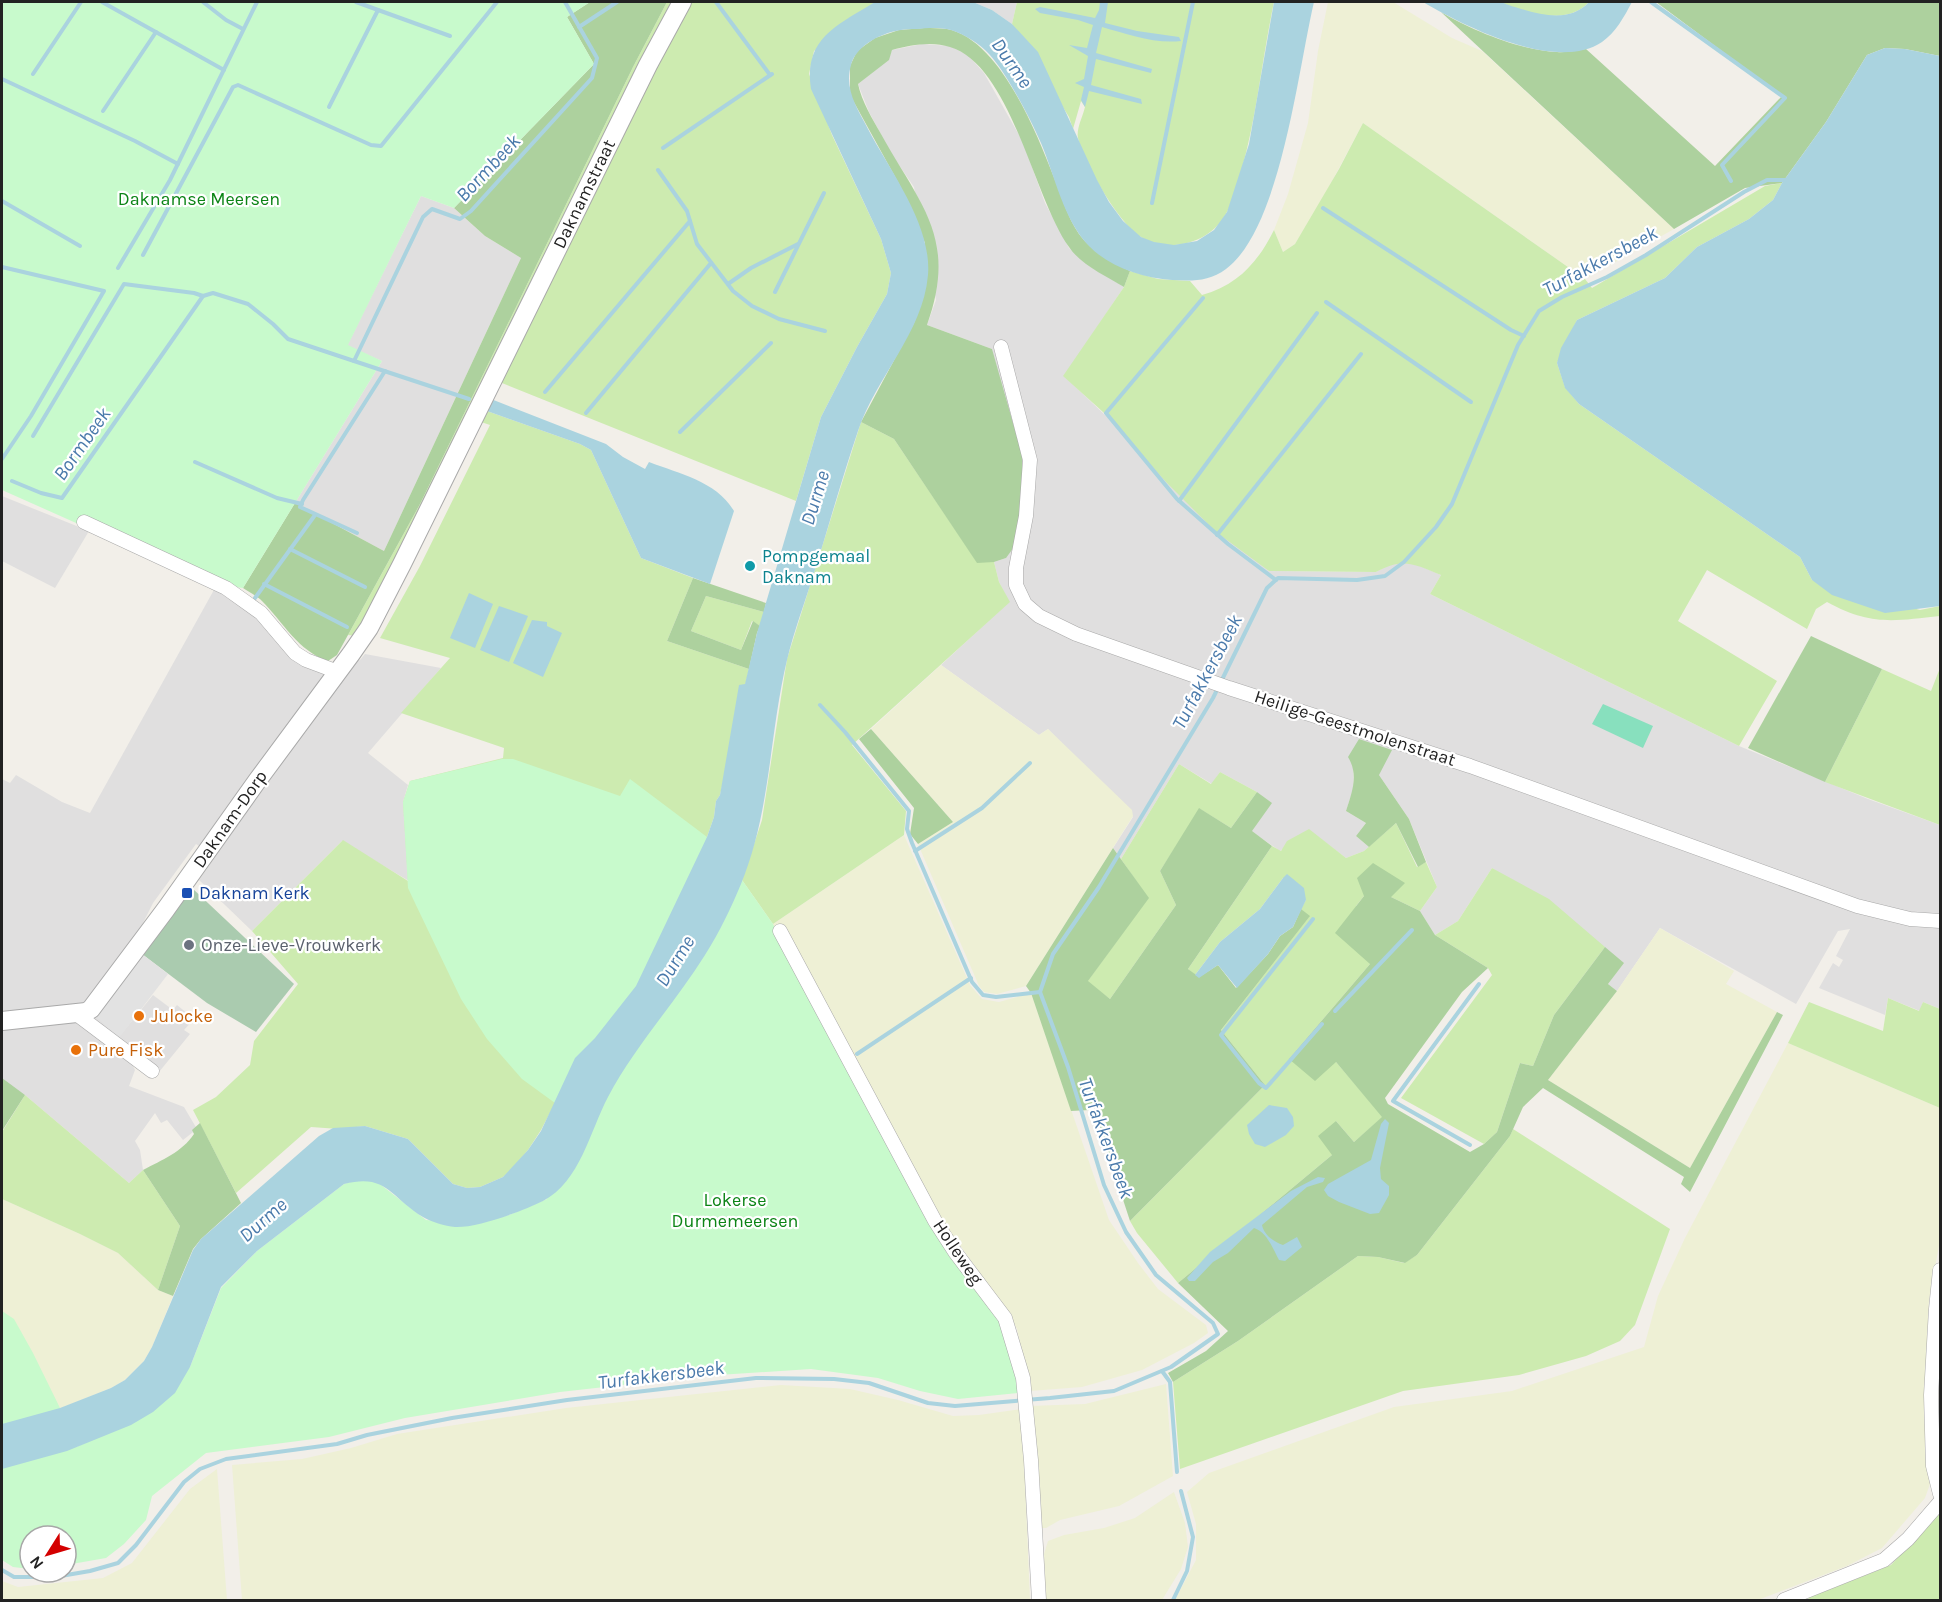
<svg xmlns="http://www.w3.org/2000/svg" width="1942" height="1602" viewBox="0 0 1942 1602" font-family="Karla,sans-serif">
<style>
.residential{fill:#e0dfdf}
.farmland{fill:#eef0d5}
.grass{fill:#cdebb0}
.forest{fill:#add19e}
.cemetery{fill:#aacbaf}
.park{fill:#c8facc}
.pitch{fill:#88e0be}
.parking{fill:#e2e2e2}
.water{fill:#aad3df}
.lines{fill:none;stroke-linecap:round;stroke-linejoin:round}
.stream{stroke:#aad3df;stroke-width:4}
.minor-casing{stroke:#a9a9a9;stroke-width:15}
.tertiary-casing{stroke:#a9a9a9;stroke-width:20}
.minor{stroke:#fff;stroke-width:14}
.tertiary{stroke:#fff;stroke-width:18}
.culture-dot{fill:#0f9aa8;stroke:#fff;stroke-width:2}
.transit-dot{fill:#1a4fb4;stroke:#fff;stroke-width:2}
.worship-dot{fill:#6b7280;stroke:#fff;stroke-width:2}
.food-dot{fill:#e8710a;stroke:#fff;stroke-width:2}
.labels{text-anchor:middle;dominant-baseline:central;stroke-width:4.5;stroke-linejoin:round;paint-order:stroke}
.street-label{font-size:18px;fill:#222;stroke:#fff}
.park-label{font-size:18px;fill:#0c8416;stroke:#fff}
.culture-label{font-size:18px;fill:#0d838f;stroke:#fff;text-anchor:start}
.transit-label{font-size:18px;fill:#164399;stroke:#fff;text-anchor:start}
.worship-label{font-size:18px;fill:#5b616d;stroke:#fff;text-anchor:start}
.food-label{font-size:18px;fill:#c56008;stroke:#fff;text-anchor:start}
.water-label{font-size:20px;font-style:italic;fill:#4a7aab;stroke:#fff}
</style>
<rect width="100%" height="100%" fill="#f2efe9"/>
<g class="residential">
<polygon points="973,2 1017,2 1012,24 992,10"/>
<polygon points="922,44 950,46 968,55 984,73 1023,142 1045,203 1069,248 1085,262 1124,287 1064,376 1269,571 1376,572 1391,564 1411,562 1441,575 1430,594 1739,746 1868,799 1940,825 1940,1009 1923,1002 1920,1011 1888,998 1885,1015 1819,988 1833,963 1839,967 1843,960 1836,956 1850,929 1838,931 1796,1004 1660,928 1617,991 1608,984 1623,963 1492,868 1458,921 1435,935 1420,911 1437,887 1409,819 1379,775 1353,766 1354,788 1346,811 1366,823 1356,836 1369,847 1364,851 1346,858 1309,830 1280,851 1251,831 1271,803 1257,792 1220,772 1212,784 1179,764 1121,859 1113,848 1133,817 1048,729 1039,735 941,665 1009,602 999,582 994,562 1006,558 992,349 927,325 936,300 914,187 892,155 869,112 858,84 888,60 892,50"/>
<polygon points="421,196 454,208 485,236 521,258 384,551 295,503 382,361 347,346"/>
<polygon points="2,496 89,531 55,588 2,561"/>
<polygon points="215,588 250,611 294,660 323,674 360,660 365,654 441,668 368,753 408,785 403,802 409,881 342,841 252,931 199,880 215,857 196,844 153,903 136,937 93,995 118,1038 153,995 173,1010 177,1005 194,1019 184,1030 190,1034 159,1072 119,1039 135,1070 129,1086 184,1107 197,1129 183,1140 167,1120 161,1123 155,1113 135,1141 140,1150 143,1170 129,1183 25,1095 2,1082 2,779 10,783 16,775 62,802 90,813"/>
</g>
<g class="farmland">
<polygon points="1328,2 1393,2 1452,38 1482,51 1674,229 1585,279 1363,123 1315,213 1295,244 1283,252 1274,230 1288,194 1308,123 1318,51"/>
<polygon points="941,665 1039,735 1048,729 1132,810 1133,816 1026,986 997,994 984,992 979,986 918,844 953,822 871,729"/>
<polygon points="904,835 970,985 982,999 999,1002 1031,993 1109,1220 1138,1263 1158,1289 1206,1325 1208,1333 1194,1343 1142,1370 1082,1387 1030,1391 1017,1329 1007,1311 942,1220 819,1015 869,1113 937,1235 608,1096 742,880 773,924"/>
<polygon points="1660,928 1734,971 1726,984 1777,1012 1690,1168 1548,1080 1617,991"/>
<polygon points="1788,1043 1940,1108 1940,1240 1929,1300 1924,1407 1930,1484 1925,1498 1882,1548 1847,1566 1758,1600 1175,1600 1196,1560 1196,1524 1187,1492 1209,1473 1394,1407 1512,1391 1644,1347 1658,1296 1685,1238"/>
<polygon points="2,1199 80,1234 118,1253 158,1290 173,1296 152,1347 144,1361 125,1380 111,1388 61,1408 2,1424"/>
<polygon points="1166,1384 1173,1476 1119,1506 1060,1520 1046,1528 1040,1528 1030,1406 1085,1404"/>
<polygon points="781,1385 850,1389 898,1400 953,1416 979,1415 1022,1409 1030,1600 242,1600 232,1465 302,1459 351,1448 397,1434 566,1408"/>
<polygon points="217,1469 227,1600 2,1600 2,1581 18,1587 103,1578 132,1563 190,1489"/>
<polygon points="1174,1492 1185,1523 1188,1547 1181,1569 1162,1600 1046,1600 1044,1554 1048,1541 1064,1535 1104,1528 1135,1518"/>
</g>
<g class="grass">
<polygon points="667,2 675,2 358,636 348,635 420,504 633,67"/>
<polygon points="688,2 875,2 814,51 809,74 832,135 881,239 891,273 887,294 857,347 821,417 796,501 497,381"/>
<path d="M1017,2h257c-12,56 -17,114 -33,170 -5,16 -9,33 -18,47 -18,25 -54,34 -82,18 -21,-12 -58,-75 -63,-99 -2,-9 5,-22 7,-31l-4,-6 -8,28 -4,-12 -57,-93z"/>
<path d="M1500,2h89c-22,24 -62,12 -89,0z"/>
<path d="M1363,123l222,156 7,9 173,-102 17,-3 -9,17 -24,19 -52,28 -32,31 -88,42 -20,43 8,24 14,17 221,153 12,23 108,30 20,-4v10c-47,5 -69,10 -113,-14l-11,7 -9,20 -100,-59 -29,51 99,60 -38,65 -309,-152 11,-19c-27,-11 -38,-18 -65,-3l-107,-1 -53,-39 -50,-50 -63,-70 -40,-36 61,-89 6,-16 28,8 32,2 12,14c36,-10 56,-33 72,-65l9,22 12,-8 44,-75z"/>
<polygon points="487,411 580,444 591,450 641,558 693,578 667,641 749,669 720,795 716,801 714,817 707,837 555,1103 541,1130 528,1150 511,1170 503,1177 480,1187 467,1188 453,1184 408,1139 365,1126 339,1129 311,1127 236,1193 193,1110 216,1097 250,1065 254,1041 298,984 252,931 343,840 408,881 403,802 410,781 503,758 504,748 401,713 450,658 380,638 420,566 490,425 481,422"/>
<polygon points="861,422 894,439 977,562 994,562 999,582 1010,602 852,745 906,811 904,835 773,924 742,880 762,820 787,659"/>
<polygon points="706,596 764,612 760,626 752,621 741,650 691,631"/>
<polygon points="1940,668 1940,825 1825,782 1882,669 1931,691"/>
<polygon points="1179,764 1211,784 1220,772 1257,792 1231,828 1200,809 1160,871 1176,905 1110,999 1087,982 1148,898 1121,859"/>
<polygon points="1396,823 1417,867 1426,862 1437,887 1420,911 1391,897 1364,896 1356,906 1370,964 1289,1059 1336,1062 1383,1117 1354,1142 1336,1121 1332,1155 1178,1283 1137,1233 1130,1221 1265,1085 1221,1030 1309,917 1301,909 1306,900 1283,878 1260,909 1220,942 1195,975 1188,969 1272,846 1281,851 1287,841 1309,829 1346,858 1364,851"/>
<polygon points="1492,868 1549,899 1605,947 1554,1015 1533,1066 1520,1063 1497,1132 1484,1144 1401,1098 1492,975 1488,968 1435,935 1458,921"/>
<polygon points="1888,998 1919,1011 1923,1002 1940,1009 1940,1108 1788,1043 1809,1002 1883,1031"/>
<polygon points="25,1095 129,1183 143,1170 180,1226 158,1290 118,1253 80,1234 2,1199 2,1132"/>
<polygon points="1513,1129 1670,1229 1635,1325 1620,1341 1586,1356 1519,1375 1403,1391 1180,1469 1173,1382 1238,1341 1358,1256 1378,1257 1404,1263 1417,1255 1510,1136"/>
<polygon points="1940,1512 1940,1600 1810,1600 1808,1598 1891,1565"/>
</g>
<g class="forest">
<path d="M590,2h77l-34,65 -213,437 -83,151 -9,6c-30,-10 -45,-39 -66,-60 -5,-5 -13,-9 -19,-13l52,-85 89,48 137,-293 -36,-22 -31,-28 140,-144 -27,-47z"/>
<path d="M1656,2h284v54l-35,-7 -20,-1 -18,7 -41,67 -44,61 -37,5 -71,41 -233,-217c30,18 81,39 116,40 9,1 20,-2 29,-3l129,117 67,-70z"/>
<path d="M924,28c8,0 16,0 23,1 52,10 89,102 106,146 8,19 14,42 26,59 13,18 31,27 51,37l-6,16c-18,-11 -43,-22 -55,-40 -35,-48 -58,-182 -119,-200 -18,-6 -40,-2 -58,3l-3,10 -31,24c4,18 14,34 23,50 40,72 77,104 46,191l65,24 30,106 1,42 -9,50 -8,11 -12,4 -17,1 -83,-124 -33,-17 54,-101 10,-78 -26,-59 -49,-89v-29l7,-15 18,-13 24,-8z"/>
<polygon points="693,578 766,603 764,612 706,596 691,631 741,650 753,621 760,626 757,633 749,669 667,641"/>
<polygon points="1811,636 1882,669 1825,782 1748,748"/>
<polygon points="871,729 953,822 918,844 910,834 914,808 859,739"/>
<path d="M1359,739l33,11 -13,25 30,44 17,43 -8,5 -22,-44 -27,24 -13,-11 10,-13 -20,-12c6,-19 13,-36 2,-54z"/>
<polygon points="1257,792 1272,803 1252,831 1272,846 1188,969 1199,977 1218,965 1236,988 1268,954 1280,936 1293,927 1301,909 1310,916 1221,1030 1265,1085 1130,1221 1099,1126 1090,1110 1071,1111 1031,993 1026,986 1113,848 1149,898 1088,981 1110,999 1176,905 1160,871 1199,808 1231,828"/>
<polygon points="1373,863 1405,883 1391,897 1420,911 1435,935 1488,968 1462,992 1385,1098 1388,1104 1470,1152 1484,1144 1497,1132 1520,1063 1533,1066 1554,1015 1605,947 1624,963 1608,984 1617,991 1548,1080 1690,1168 1777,1012 1783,1015 1690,1192 1681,1184 1684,1177 1543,1088 1523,1107 1510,1136 1417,1255 1405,1263 1378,1257 1358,1256 1238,1341 1173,1382 1168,1373 1206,1351 1228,1331 1178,1283 1332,1155 1318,1136 1336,1121 1354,1142 1382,1117 1336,1062 1315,1081 1289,1059 1370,964 1335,933 1364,896 1357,878"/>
<polygon points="2,1078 25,1095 2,1131"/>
<path d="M200,1123l41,80 -40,36 -8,10 -20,47 -15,-6 22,-64 -37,-56c19,-10 39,-18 51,-36l-2,-4z"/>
</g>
<polygon class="cemetery" points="192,888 294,984 256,1032 207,1003 142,954"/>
<g class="park">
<polygon points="2,2 590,2 567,17 594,64 454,208 421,196 348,345 382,361 243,588 213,584 2,490"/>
<polygon points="502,759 513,759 620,796 630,779 707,837 742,880 773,924 869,1113 937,1235 1001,1323 1014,1364 1019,1393 958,1399 920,1391 878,1378 811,1369 703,1376 560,1392 405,1418 329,1437 206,1453 152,1496 146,1520 124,1544 106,1558 66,1565 66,1536 30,1536 30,1569 13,1567 2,1560 2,1311 14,1319 33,1353 60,1408 77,1447 190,1367 221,1288 257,1251 344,1184 358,1180 376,1181 426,1220 476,1224 509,1215 547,1199 555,1103 522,1079 487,1039 461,999 415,903 408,888 403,802 410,781"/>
</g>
<polygon class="pitch" points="1603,704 1653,726 1643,748 1592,724"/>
<polygon class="parking" points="142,954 168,974 119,1038 98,1019 97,1016"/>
<g class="water">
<path d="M875,2h98l19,8 20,14 26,28 59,128 12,22 14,19 18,16 13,5 20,3 23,-4 17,-11 13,-18 22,-68 25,-142h40c-16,67 -33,226 -88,267 -17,13 -35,12 -54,11 -29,-2 -63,-13 -83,-34 -26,-27 -34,-70 -48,-103 -10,-23 -35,-71 -52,-89 -9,-10 -25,-20 -38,-24 -11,-3 -24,-2 -34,-1 -12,0 -23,1 -34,6 -13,5 -28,15 -32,30 -7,24 6,43 17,64 22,42 64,96 60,146 -5,58 -52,102 -70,156 -16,47 -29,94 -44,142 -9,29 -20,58 -27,87 -18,75 -16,151 -46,224 -10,24 -22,49 -36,71 -30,48 -70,91 -97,142 -18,34 -28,85 -65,104 -20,10 -66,27 -88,26 -10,-1 -24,-5 -32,-10 -33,-20 -36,-44 -79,-33l-87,67 -36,36 -31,80 -15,26 -22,19 -22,13 -64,26 -65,18v-45l58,-16 51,-20 14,-8 19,-19 8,-14 41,-97 8,-11 118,-103 14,-8 32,-2 43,13 45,45 14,4 13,-1 23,-10 25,-27 13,-19 34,-73 20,-20 41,-52 71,-149 7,-20 2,-16 4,-6 19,-110 6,-1 12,-51 64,-216 36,-70 30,-53 4,-21 -10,-34 -70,-150c-8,-51 27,-64 64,-87z"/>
<path d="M1100,2h8l-3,21 32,8 42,6 2,4c-27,3 -54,-7 -79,-14l-6,26 56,16 -1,4 -55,-14 -5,26 50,14 1,5 -53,-13 -4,16 -4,-7 3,-13 -9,-4 9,-4 4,-23 -19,-11 18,3 6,-23 -15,-5 -38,-7 -5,-4 5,-2 55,11 4,-8z"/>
<path d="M1423,2c24,-1 50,-2 75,0 6,0 11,4 17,5 25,8 55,16 74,-5h43c-8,15 -16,30 -30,40 -46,31 -138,-16 -179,-40z"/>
<polygon points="1885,48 1905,49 1940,56 1940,606 1885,613 1832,595 1812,580 1800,557 1579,404 1565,388 1557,363 1561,348 1577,320 1665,278 1697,247 1749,219 1773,200 1782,183 1826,122 1867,55"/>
<path d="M491,399l115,45 17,13 22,12 4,-7c31,12 67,19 85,49l-24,73 -69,-26 -50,-108 -11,-6 -93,-33z"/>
<polygon points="469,593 493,604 475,648 450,638"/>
<polygon points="499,606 528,616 509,662 480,650"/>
<polygon points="532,620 547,622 547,626 562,633 543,677 513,663"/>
<polygon points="1287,874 1304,888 1306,900 1293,927 1280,936 1268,954 1237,988 1218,965 1199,978 1195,975 1220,942 1260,909 1283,878"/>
<polygon points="1269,1105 1287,1108 1293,1117 1294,1126 1286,1135 1265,1147 1255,1144 1249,1134 1247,1125"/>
<polygon points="1385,1119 1389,1123 1380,1168 1381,1179 1389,1186 1389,1195 1379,1213 1370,1214 1339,1202 1328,1196 1324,1190 1328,1184 1371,1160 1381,1124"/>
<path d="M1318,1177l7,1 -2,4 -16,5 -45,38c2,10 12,17 21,20l14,-8 5,10 -17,14 -6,-1c-6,-11 -12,-28 -25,-32l-26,25 -15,9 -18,19h-6l-2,-3 23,-26 81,-61z"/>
</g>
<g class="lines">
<g class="stream">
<polyline points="102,2 224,70"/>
<polyline points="203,2 226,20 243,29"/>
<polyline points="356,2 450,36"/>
<polyline points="716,2 770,75"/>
<polyline points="1651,2 1785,98 1722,165 1731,181"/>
<polyline points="579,27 617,2"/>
<polyline points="33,74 81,2"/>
<polyline points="2,79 135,141 178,164"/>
<polyline points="329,107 378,10"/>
<polyline points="103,111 156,32"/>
<polyline points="663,148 772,74"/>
<polyline points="658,170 687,211 697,244 733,291 752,306 779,319 825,331"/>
<polyline points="2,201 80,246"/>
<polyline points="1152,203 1193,2"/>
<polyline points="1323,208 1511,330 1524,336"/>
<polyline points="143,255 233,87 238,85 371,145 381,146 497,2"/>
<polyline points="2,267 104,291 31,416 2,459"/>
<polyline points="118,268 170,180 257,2"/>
<polyline points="728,284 751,268 798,244"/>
<polyline points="775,292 824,193"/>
<polyline points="1203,298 1106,413 1177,499 1228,544 1276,580"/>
<polyline points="1326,302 1471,402"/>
<polyline points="545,392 690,221"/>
<polyline points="469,399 354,361 423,217 432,209 460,219 471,211 592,78 597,58 565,2"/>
<polyline points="586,413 711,263"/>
<polyline points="680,432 771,343"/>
<polyline points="33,436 124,284 194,293 203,296"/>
<polyline points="195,462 277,498 302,504"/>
<polyline points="12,481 41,493 62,498 203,296 213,293 248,304 273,324 288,339 354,361"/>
<polyline points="1179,501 1317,313"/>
<polyline points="357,533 300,507 303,500 385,371"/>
<polyline points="1217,535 1361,354"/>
<polyline points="290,549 365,587"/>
<polyline points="264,584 347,627"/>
<polyline points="255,598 315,515"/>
<polyline points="820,705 845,732 909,811 907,829 912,843 972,982 983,995 996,997 1040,992"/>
<polyline points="915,851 982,808 1030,763"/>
<polyline points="1313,919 1221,1035 1259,1083 1266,1088 1322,1024"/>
<polyline points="1335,1011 1412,930"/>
<polyline points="857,1054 971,978"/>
<polyline points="1470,1145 1393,1101 1479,984"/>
<polyline points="1162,1371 1170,1382 1177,1472"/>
<polyline points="2,1570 14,1577 55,1577 90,1571 118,1563 136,1545 184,1482 200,1469 226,1459 337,1444 367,1435 452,1418 567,1400 756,1378 834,1379 869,1383 928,1403 955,1406 1050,1398 1114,1391 1171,1367 1218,1334 1213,1323 1156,1275 1126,1232 1104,1185 1068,1067 1040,992 1053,954 1099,887 1213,698 1267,588 1278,578 1357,580 1385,576 1404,562 1436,527 1452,504 1518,345 1539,311 1562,297 1607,277 1646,255 1744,192 1767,180 1786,180"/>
<polyline points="1173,1600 1187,1571 1193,1537 1181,1491"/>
</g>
<defs>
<g id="minor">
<polyline points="1001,347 1030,460 1026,516 1016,568 1016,585 1025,604 1039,616 1076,634 1229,688 1470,766 1857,906 1910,919 1940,921"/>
<polyline points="84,522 226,588 261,613 295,653 306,660 338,672"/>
<polyline points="780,931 935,1221 955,1252 1005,1318 1023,1378 1031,1460 1039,1600"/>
<polyline points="75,1013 152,1071"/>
<polyline points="1940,1270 1936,1309 1931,1395 1933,1466 1940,1494"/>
<polyline points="1784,1600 1884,1560 1908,1539 1940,1502"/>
</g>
<polyline id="tertiary" points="2,1021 86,1012 91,1009 166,909 257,781 351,654 369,628 402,564 648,65 682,2"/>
</defs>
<use href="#minor" class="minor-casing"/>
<use href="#tertiary" class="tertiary-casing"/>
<use href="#minor" class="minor"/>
<use href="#tertiary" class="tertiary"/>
</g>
<circle class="culture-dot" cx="750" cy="566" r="6"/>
<rect class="transit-dot" x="181" y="887" width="12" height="12" rx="3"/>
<circle class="worship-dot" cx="189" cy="945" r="6"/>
<g class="food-dot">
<circle cx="139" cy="1016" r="6"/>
<circle cx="76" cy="1050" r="6"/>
</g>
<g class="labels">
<g class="street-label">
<text transform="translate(584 194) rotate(-64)">Daknamstraat</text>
<text transform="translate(1355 728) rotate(18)">Heilige-Geestmolenstraat</text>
<text transform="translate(230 819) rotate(-55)">Daknam-Dorp</text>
<text transform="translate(958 1252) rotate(56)">Holleweg</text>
</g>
<g class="park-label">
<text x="199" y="199">Daknamse Meersen</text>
<text x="735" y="1200">Lokerse<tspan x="735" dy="21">Durmemeersen</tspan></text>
</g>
<g class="culture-label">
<text x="762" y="556">Pompgemaal<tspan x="762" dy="21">Daknam</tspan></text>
</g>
<g class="transit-label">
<text x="199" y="893">Daknam Kerk</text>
</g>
<g class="worship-label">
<text x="201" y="945">Onze-Lieve-Vrouwkerk</text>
</g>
<g class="food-label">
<text x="151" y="1016">Julocke</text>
<text x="88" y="1050">Pure Fisk</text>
</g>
<g class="water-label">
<text transform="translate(1012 63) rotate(55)">Durme</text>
<text transform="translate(488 168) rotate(-47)">Bormbeek</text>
<text transform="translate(1600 261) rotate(-28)">Turfakkersbeek</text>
<text transform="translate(82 444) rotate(-55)">Bormbeek</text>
<text transform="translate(815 498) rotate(-73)">Durme</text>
<text transform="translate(1207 672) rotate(-62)">Turfakkersbeek</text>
<text transform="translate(675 961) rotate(-58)">Durme</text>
<text transform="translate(1106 1138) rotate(70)">Turfakkersbeek</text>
<text transform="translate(263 1220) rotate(-41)">Durme</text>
<text transform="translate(661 1375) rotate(-7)">Turfakkersbeek</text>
</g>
</g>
<rect width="1942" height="1602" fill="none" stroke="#222222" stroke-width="6"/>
<g transform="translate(48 1554) rotate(233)"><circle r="28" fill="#ffffff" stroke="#a7a7a7" stroke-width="1.5"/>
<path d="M0-4.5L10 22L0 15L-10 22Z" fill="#d40000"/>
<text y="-9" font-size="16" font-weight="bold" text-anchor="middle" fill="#222222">N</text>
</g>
</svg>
